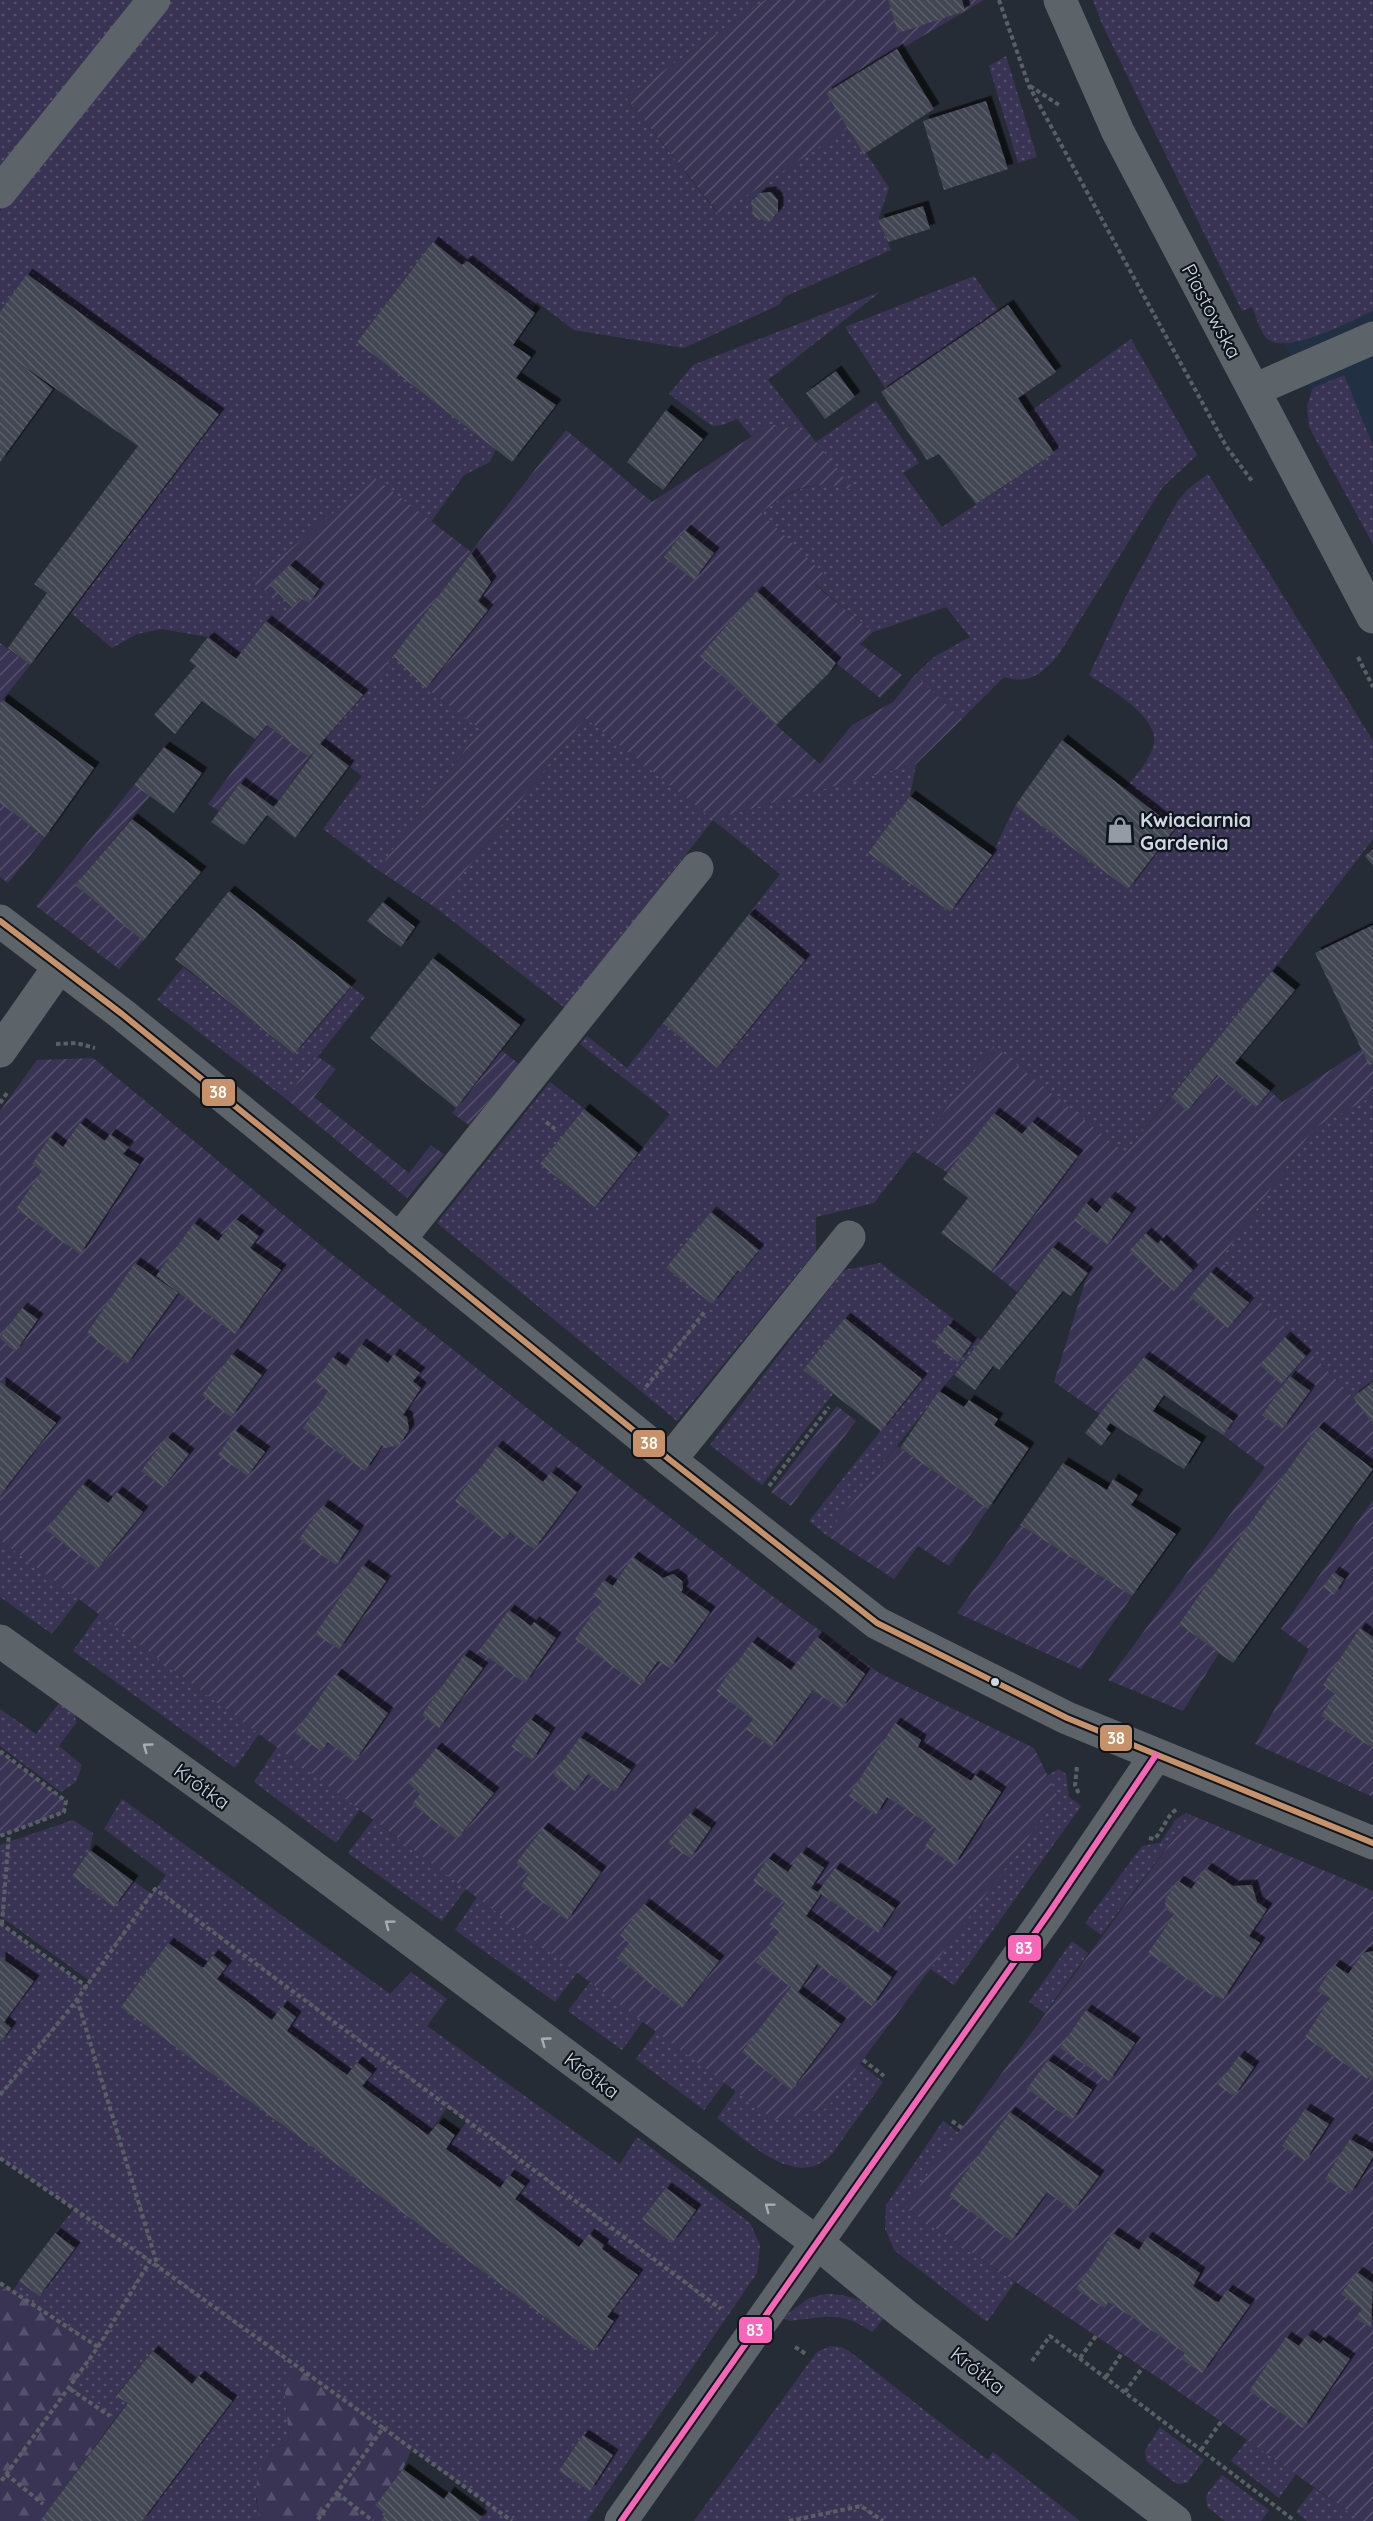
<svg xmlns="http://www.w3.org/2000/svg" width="1373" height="2521" viewBox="0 0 1373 2521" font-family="Quicksand,sans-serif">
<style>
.built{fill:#223043}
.grass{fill:url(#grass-dots);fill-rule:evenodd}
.forest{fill:url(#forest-firs)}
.garden{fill:url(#garden-furrows);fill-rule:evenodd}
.building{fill:url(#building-back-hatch);filter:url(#shadow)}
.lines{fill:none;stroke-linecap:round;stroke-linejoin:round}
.path{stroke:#5a5f65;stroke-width:4;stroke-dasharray:4.5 3;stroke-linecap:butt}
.minor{stroke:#5c6369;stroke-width:33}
.bus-1-casing{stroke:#0e141b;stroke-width:10}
.bus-2-casing{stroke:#0e141b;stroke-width:10}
.bus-1{stroke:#c7916a;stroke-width:6}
.bus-2{stroke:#fa66b7;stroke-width:6}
.oneway{stroke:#a7aeb7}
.bus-dot{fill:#cfd7e1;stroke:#0e141b;stroke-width:2}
.labels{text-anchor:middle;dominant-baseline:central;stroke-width:4.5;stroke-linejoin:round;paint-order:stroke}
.street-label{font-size:20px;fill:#cfd7e1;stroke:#0e141b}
.poi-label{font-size:20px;font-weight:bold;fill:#cfd7e1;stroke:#0e141b;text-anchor:start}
.line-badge{stroke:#0e141b;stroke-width:2}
.badge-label{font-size:16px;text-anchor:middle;font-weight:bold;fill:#fff}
</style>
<defs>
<pattern id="grass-dots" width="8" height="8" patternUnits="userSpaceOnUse" patternTransform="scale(1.5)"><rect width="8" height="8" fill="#3a3454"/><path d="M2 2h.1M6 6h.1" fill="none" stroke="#55516c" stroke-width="1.8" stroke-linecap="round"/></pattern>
<pattern id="forest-firs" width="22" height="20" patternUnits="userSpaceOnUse" patternTransform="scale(1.5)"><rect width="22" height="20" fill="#3a3454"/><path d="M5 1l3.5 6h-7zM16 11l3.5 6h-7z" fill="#55516c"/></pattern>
<pattern id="garden-furrows" width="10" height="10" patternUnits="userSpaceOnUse" patternTransform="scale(1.5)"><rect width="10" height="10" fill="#3a3454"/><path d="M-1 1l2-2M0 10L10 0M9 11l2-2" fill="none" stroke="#55516c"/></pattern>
<pattern id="building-back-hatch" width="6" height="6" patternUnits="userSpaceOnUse" patternTransform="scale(1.5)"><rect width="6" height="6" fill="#424652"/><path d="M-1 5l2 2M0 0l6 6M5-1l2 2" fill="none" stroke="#5c606b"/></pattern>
<filter id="shadow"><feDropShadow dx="5.5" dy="-5.5" stdDeviation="0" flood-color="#0009"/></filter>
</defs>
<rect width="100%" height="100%" fill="#262c35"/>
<polygon class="built" points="1373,258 1373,508 1262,304"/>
<g class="grass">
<polygon points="0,0 136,0 0,169"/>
<polygon points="172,0 765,0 626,97 718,214 849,127 889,188 878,220 891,250 784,297 779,305 684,348 574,330 537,302 532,310 467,261 462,265 412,269 357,342 496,449 490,462 464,475 431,522 251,582 292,607 266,621 236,659 208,637 162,629 137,634 112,648 71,613 219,414 27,274 0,312 0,211"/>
<path d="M1093,0h280v311c-22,9 -87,46 -107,27 -6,-7 -10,-22 -14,-31l-10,4 -140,-287z"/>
<polygon points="1006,56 1037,157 1018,163 989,66"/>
<polygon points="974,276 999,311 886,389 845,327"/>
<polygon points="880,292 768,380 808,432 771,424 752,437 737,419 723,425 712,426 669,394 693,365"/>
<path d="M1131,339l66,116 -35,33 -103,166c-16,19 -29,31 -55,23l-42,42 -47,-44 19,-18 36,-20 -24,-30 -73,25 -58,-48 9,-10 -64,-61c27,-19 41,-29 75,-29l-19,-42 60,-41 43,62 -16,10 39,54 112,-74 -26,-40z"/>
<polygon points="1344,375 1373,446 1373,544 1309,427 1307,406 1313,388"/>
<path d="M1208,474l165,267v98l-101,132 -147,182 -131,-106 -120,156 -58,14v34l-139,170 -240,-198 113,-141 89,70 31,-38 -90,-70 7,-8 40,32 36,-45 54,45 88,-108 -56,-46 31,-40 -67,-54 -148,188 -129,-100 149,-190 128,101 203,-55 -6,32 -42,57 81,59 43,-57 23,-49 113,83 46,-61 -49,-39c10,-13 23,-26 28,-42 10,-29 -44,-58 -64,-72l40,-85 48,-88 11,-13z"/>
<polygon points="393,656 426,688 480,729 378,870 323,829 362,776 320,744"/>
<polygon points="183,967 294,1054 351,986 365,997 285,1098 157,1000"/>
<polygon points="1373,1096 1373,1382 1353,1397 1220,1260 1314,1128"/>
<polygon points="880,1263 981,1340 826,1535 809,1521 922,1379 846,1318 803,1370 833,1394 762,1485 710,1445 844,1270"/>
<polygon points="0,1540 79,1599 52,1634 0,1597"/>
<polygon points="99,1614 259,1734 235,1768 73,1651"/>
<polygon points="59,1703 75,1714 76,1723 59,1746 82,1765 76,1782 61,1792 0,1746 0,1709 36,1734"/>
<polygon points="277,1747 360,1809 336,1843 254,1782"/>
<polygon points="1058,1769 1066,1774 1069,1797 1081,1806 954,1985 930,1969 1058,1797 1047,1776"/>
<path d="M122,1799l268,195 21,-22 36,27 -20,27 193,138 17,-27 113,86 10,22 -3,28 -170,248h-108l8,-17 -104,-76 -98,-36 4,48 -20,17 -13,43 4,21h-118l90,-120 -33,-25 -7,8 -39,-33 -37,44 12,8 -13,16 -45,-30 28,-42 -85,-56 -13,-3v-5l13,8 6,-10 20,15 36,-48 -20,-15 19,-24 -74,-51v-116l10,-14 -6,-6 30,-41 -34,-24v-34l86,63 4,-5 -90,-65v-71l73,-25 20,13 -3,17 -18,26 42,30 19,-25 19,13 14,-19 -62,-46zM213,1955l14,11 -10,13 55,41 10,-13 14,10 -9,14 60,44 10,-13 15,12 -10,12 66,49 19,-28 20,14 -21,28 54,39 10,-13 14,11 -9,13 64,48 10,-12 15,10 -2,4 36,25 -31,43 7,5 -21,30 -471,-345 81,-39z"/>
<polygon points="1186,1813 1191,1815 1101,1935 1085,1923 1142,1846 1160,1843 1176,1819"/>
<polygon points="373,1820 466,1889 442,1921 348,1853"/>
<polygon points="477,1897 578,1972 555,2002 455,1930"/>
<polygon points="1072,1941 1088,1953 1045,2013 1029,2002"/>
<polygon points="590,1982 643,2021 622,2050 568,2011"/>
<polygon points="656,2031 725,2082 704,2110 636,2059"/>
<path d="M860,2064l23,18 -51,72c-36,38 -84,-13 -115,-36l19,-27 38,29 53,-12z"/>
<polygon points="943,2121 959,2133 904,2207 1015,2282 987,2322 894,2250 885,2229 886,2205"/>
<path d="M826,2294c24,0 42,8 60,22l-14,16c-30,-22 -49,-15 -83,-11l-7,-3 27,-20z"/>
<polygon points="831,2346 841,2347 849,2351 988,2460 993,2452 1080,2521 694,2521 817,2352"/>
<polygon points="1160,2427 1204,2460 1187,2483 1177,2484 1146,2461 1145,2450"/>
<polygon points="1247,2440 1296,2474 1279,2498 1231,2461"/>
<polygon points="1222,2475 1269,2510 1261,2521 1225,2521 1207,2507 1206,2495"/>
<polygon points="1314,2488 1362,2521 1307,2521 1296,2512"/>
</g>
<g class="forest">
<polygon points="0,2288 13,2291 98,2347 70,2389 115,2419 40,2521 0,2521"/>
<path d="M295,2366l117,83 -9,20 -27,36 10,9 -5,7h-121c-4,-21 -8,-49 10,-65 6,-6 13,-10 19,-16l-4,-48z"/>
</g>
<g class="garden">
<polygon points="765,0 984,0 826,93 849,127 719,214 626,97"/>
<path d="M771,424l37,8 47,59c-40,-14 -63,-4 -94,22l63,61 -9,11 58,47 -13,12 42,31 -22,23 -44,-35 -7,10 -53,52 44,39 32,-39 41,-23 22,-27 47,44 -46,45 -203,55 -128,-101 -149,190 -58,-38 102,-141 -54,-41 62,-77 -10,-10 13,-19 -20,-29 -108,142 -97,-74 26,-14 -41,-25 124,-104 96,74 95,-122 86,72zM685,530l29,23 -50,4z"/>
<polygon points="0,643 30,665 0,703"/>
<polygon points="267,725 309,757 274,807 240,783 219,811 208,804"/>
<polygon points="134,785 150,796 75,885 143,941 119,969 36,906"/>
<polygon points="0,803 45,837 8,883 0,877"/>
<polygon points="994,1046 1125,1153 1171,1097 1187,1110 1217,1075 1256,1106 1270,1091 1282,1102 1362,1049 1369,1065 1373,1064 1373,1096 1314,1128 1220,1260 1353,1397 1373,1425 1373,1467 1318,1427 1179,1624 1219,1653 1183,1711 1108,1680 1265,1467 1223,1435 1233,1421 1144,1358 1100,1414 1054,1382 1088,1273 1053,1247 1017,1292 991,1271 1078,1156 1032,1122 1022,1134 948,1173 914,1151"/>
<polygon points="501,1050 519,1064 469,1125 452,1113"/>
<polygon points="318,1057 336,1069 314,1097 409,1173 431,1145 444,1154 407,1198 285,1098"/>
<polygon points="93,1058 324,1248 550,1426 787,1607 879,1673 1034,1748 1058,1797 827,2108 774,2120 0,1540 0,1111 37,1060"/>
<polygon points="837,1406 856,1421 791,1506 771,1492"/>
<polygon points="897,1446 988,1509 949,1566 918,1546 894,1579 826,1535"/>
<polygon points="1373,1500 1373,1797 1255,1744 1309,1649 1281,1629"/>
<polygon points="1020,1525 1132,1596 1081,1669 957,1613"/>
<polygon points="0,1751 66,1801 64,1812 0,1836"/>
<polygon points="1191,1815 1373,1891 1373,2521 1362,2521 1175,2389 904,2207"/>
</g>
<g class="building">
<polygon points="888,0 962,0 965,11 898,33"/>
<polygon points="897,49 934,109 864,154 826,93"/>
<polygon points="986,101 1008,169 944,190 923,121"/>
<polygon points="771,192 778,200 778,212 769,222 754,217 751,203 760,193"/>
<polygon points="923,206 930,229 888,242 878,220"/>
<polygon points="433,242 462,265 467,261 535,313 513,345 531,357 516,378 556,405 512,462 357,342"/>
<polygon points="27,274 219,414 30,665 8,648 47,593 34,584 138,446 16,361 53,389 0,462 0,312"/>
<polygon points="1008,305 1056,372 1018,398 1054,453 976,504 939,454 927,460 881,392"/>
<polygon points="836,371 855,397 825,419 806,393"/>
<polygon points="666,410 703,439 663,490 627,462"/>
<polygon points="685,530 714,553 694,580 664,557"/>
<polygon points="471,553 491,582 478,601 488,610 426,688 393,656"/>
<polygon points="290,565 319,589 309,603 300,598 292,607 270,585"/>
<polygon points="757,591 836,663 829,673 776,725 700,656"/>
<polygon points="266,621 363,695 320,744 349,766 295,838 267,815 244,845 211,822 240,783 274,807 316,750 309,757 267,725 255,739 202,701 175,734 154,715 196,666 189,661 208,637 236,659"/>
<polygon points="3,700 94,768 45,837 0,803 0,703"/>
<polygon points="1062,740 1175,828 1128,889 1015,806"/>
<polygon points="164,747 202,773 174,813 134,785"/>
<polygon points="910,796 992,855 950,912 868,853"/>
<polygon points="132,819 201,872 143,941 75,885"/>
<polygon points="1373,849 1373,866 1365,856"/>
<polygon points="229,891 351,986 294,1054 175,959"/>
<polygon points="383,902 415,927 401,947 367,921"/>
<polygon points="749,914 805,960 717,1068 663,1023"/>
<polygon points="1373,925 1373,1064 1369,1065 1315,953"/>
<polygon points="433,958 520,1025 456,1108 370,1038"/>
<polygon points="1272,971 1295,990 1235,1063 1270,1091 1256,1107 1217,1075 1187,1111 1171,1097"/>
<polygon points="584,1109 638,1153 595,1207 540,1164"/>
<polygon points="994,1113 1022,1134 1032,1122 1078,1156 991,1271 941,1233 968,1198 943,1179"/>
<polygon points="80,1123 105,1141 110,1134 129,1147 123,1154 139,1164 80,1254 16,1209 42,1171 32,1164 50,1137 63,1147"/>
<polygon points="1110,1197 1131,1213 1107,1245 1074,1220 1086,1203 1097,1213"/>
<polygon points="711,1212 759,1250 741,1272 738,1270 712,1304 666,1268"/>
<polygon points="236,1219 259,1236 250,1248 281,1270 235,1334 156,1276 194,1223 218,1241"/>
<polygon points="1146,1233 1158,1244 1161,1240 1193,1270 1174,1291 1129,1251"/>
<polygon points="1053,1247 1088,1273 1071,1296 1063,1291 999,1370 993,1366 975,1390 954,1375"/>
<polygon points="135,1263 178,1293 127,1364 87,1333"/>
<polygon points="1211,1272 1249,1303 1228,1328 1190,1297"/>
<polygon points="22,1308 38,1319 15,1352 0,1338"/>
<polygon points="845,1318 922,1379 881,1431 803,1370"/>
<polygon points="948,1325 972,1343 958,1362 934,1343"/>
<polygon points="1285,1337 1306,1356 1281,1384 1260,1365"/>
<polygon points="361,1344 388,1363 394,1354 420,1373 413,1381 421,1388 403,1415 407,1417 409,1430 399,1445 385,1448 382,1445 365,1471 303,1428 328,1391 315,1382 333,1357 346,1366"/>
<polygon points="232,1354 262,1375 231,1417 202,1395"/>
<polygon points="1144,1357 1233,1421 1223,1435 1164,1395 1153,1411 1201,1442 1184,1469 1110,1423 1106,1429 1111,1433 1101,1446 1085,1433"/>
<polygon points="1290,1376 1310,1391 1282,1429 1262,1415"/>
<polygon points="0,1382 56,1423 0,1495"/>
<polygon points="1373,1382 1373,1425 1353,1397"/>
<polygon points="939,1391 964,1407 969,1400 998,1419 994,1425 1029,1448 988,1509 900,1448"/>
<polygon points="1318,1427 1373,1469 1233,1663 1179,1624"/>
<polygon points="235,1430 265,1452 247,1476 218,1455"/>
<polygon points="167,1437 189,1454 163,1487 141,1471"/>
<polygon points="497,1446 543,1482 551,1472 577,1492 534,1549 510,1532 504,1539 455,1501"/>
<polygon points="1063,1463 1107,1490 1113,1479 1138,1495 1131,1505 1176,1534 1132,1596 1020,1525"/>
<polygon points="83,1484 108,1503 117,1492 143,1512 97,1569 46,1530"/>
<polygon points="323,1505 359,1531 336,1565 299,1539"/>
<polygon points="633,1557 663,1578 673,1574 682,1581 683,1589 681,1592 710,1612 670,1668 658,1661 640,1686 575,1639 602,1601 593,1595 604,1580 613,1586"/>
<polygon points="363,1565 386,1581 339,1649 315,1634"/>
<polygon points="1334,1572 1344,1579 1334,1595 1323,1587"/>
<polygon points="509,1610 531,1626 534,1622 556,1638 525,1683 479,1651"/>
<polygon points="1360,1628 1373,1637 1373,1748 1321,1716 1335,1694 1323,1685"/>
<polygon points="817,1637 865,1674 841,1709 813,1690 771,1747 746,1729 753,1719 716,1691 752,1642 791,1670"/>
<polygon points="464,1655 483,1668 439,1728 422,1715"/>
<polygon points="336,1674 388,1713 354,1762 328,1742 321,1751 295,1733"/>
<polygon points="530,1719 550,1733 532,1760 511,1747"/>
<polygon points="895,1723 921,1740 918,1747 971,1781 975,1775 1001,1792 954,1865 925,1846 936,1829 912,1813 887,1797 876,1815 849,1796"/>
<polygon points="580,1737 631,1770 615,1792 588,1774 575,1791 553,1775"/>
<polygon points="436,1748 494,1793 457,1839 412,1804 420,1794 408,1783"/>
<polygon points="690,1813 711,1828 690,1858 668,1843"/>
<polygon points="543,1828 601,1872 567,1920 521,1886 529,1874 516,1863"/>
<polygon points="90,1850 133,1881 114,1907 72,1876"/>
<polygon points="801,1852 824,1868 811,1888 818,1892 835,1868 895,1908 878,1933 821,1894 806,1916 892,1977 872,2006 817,1964 798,1992 841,2024 791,2090 742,2052 791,1987 756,1962 779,1931 769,1925 785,1903 753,1881 768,1858 788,1872"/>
<polygon points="1206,1868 1233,1886 1252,1885 1257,1902 1267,1909 1249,1936 1260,1943 1223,1999 1210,1994 1148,1953 1174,1915 1166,1909 1165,1900 1178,1881 1191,1889"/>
<polygon points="644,1904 719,1961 682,2008 617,1958 629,1943 620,1935"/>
<polygon points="168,1943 203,1968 213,1955 227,1966 217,1979 272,2020 282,2006 296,2017 287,2031 347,2075 357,2062 372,2074 362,2086 428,2135 438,2123 455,2135 446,2149 500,2188 509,2175 525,2186 515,2199 579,2247 589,2234 604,2245 602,2249 638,2275 607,2317 614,2321 593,2352 121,2007"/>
<polygon points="1373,1951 1373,2080 1368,2077 1367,2079 1305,2037 1330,1998 1317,1991 1334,1965 1348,1974 1363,1953"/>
<polygon points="0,1957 34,1981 4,2022 11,2028 0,2042"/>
<polygon points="1086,2010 1135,2043 1109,2081 1060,2048"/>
<polygon points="1239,2056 1254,2067 1234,2096 1218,2085"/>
<polygon points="1048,2060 1092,2090 1072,2120 1027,2089"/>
<polygon points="1305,2109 1329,2124 1305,2161 1282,2146"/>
<polygon points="1010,2112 1099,2176 1073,2211 1047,2192 1011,2241 949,2196"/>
<polygon points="1350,2139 1373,2152 1373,2157 1350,2194 1325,2179"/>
<polygon points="666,2188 696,2210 672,2243 642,2219"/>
<polygon points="55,2233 75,2248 39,2296 19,2281"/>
<polygon points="1113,2233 1139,2250 1147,2237 1200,2273 1193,2286 1215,2301 1219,2302 1227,2290 1250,2305 1202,2373 1181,2359 1185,2353 1132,2317 1108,2302 1105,2308 1076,2289"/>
<polygon points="1357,2272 1373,2283 1371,2328 1355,2318 1362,2309 1341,2294"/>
<polygon points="1307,2335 1320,2344 1323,2340 1350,2359 1303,2428 1249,2391 1286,2337 1299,2346"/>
<polygon points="153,2351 192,2384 199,2376 232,2401 142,2521 40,2521 128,2403 116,2396"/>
<polygon points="583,2435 613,2455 590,2491 559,2471"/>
<polygon points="403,2469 444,2499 449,2492 482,2517 479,2521 381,2521 386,2514 375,2506"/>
</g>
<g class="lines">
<g class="path">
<polyline points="999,0 1029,86 1226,446 1252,481"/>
<polyline points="1030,86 1059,105"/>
<polyline points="1358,657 1373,687"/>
<polyline points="56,1044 76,1043 95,1048"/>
<polyline points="0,1103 7,1093"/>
<polyline points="546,1122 555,1129"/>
<polyline points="646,1387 706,1310"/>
<polyline points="769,1486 829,1407"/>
<polyline points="0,1751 66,1801 64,1812 0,1836"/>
<polyline points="1077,1767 1075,1785 1079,1794"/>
<path d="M1149,1838l5,1c10,-9 12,-23 23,-30"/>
<polyline points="0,1923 86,1986 84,1988"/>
<polyline points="2,1924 9,1833"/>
<polyline points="77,1999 158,2267"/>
<polyline points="863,2060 884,2076"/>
<polyline points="0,2095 76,2001 155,1889 721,2309"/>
<polyline points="952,2121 962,2128"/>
<polyline points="0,2158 150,2261"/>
<polyline points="0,2283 98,2347 0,2483"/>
<polyline points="98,2347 150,2261 383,2428 317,2521"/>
<polyline points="795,2347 806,2354"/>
<polyline points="1080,2358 1096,2336"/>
<polyline points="1032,2361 1050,2336 1295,2521"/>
<polyline points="1106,2377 1122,2353"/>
<polyline points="70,2389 110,2416"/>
<polyline points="1125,2392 1143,2367"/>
<polyline points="383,2428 512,2521"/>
<polyline points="1201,2450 1221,2422"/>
<polyline points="6,2474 43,2504"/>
<polyline points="337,2493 373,2521"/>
<polyline points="789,2521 861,2506 883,2521"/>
</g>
<g class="minor">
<polyline points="1060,0 1118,132 1373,617"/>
<polyline points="0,192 154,0"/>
<polyline points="1254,390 1373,338"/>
<polyline points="0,921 122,1014 670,1460 877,1623 1067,1718 1373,1843"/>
<polyline points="0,1051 59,967"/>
<polyline points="399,1240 697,868"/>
<polyline points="670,1460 849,1237"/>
<polyline points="0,1641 265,1831 816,2242 905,2315 1175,2521"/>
<polyline points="621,2521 1049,1913 1156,1755"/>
</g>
<defs>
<polyline id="bus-1" points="0,921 122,1014 670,1460 877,1623 1067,1718 1373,1843"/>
<polyline id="bus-2" points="621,2521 1049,1913 1156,1755"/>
</defs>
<use href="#bus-1" class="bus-1-casing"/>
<use href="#bus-2" class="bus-2-casing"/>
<use href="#bus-1" class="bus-1"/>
<use href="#bus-2" class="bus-2"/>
</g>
<defs><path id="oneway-chevron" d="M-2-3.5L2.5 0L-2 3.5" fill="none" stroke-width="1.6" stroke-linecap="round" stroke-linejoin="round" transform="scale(1.5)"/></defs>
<g class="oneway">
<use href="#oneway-chevron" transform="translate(147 1747) rotate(-144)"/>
<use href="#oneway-chevron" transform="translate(389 1924) rotate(-143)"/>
<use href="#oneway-chevron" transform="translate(545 2041) rotate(-144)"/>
<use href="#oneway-chevron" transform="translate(769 2207) rotate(-143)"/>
</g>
<defs>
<symbol id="shop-bare" viewBox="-9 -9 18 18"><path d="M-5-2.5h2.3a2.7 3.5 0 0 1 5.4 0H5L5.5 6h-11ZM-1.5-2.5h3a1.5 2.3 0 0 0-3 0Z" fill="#949ba5" stroke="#0e141b" stroke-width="2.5" paint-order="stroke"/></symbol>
</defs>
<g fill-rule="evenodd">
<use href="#shop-bare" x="1101" y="811" width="38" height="38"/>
</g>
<circle class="bus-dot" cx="995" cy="1682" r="5"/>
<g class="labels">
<g class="street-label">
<text transform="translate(1212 311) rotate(62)">Piastowska</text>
<text transform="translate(202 1786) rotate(36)">Krótka</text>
<text transform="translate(592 2075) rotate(37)">Krótka</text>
<text transform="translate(978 2370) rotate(38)">Krótka</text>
</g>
<g class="poi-label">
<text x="1140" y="819">Kwiaciarnia<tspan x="1140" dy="23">Gardenia</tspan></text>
</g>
</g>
<g class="line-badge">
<rect x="201" y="1078" width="35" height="29" rx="6" fill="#c7916a"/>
<rect x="632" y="1429" width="34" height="29" rx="6" fill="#c7916a"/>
<rect x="1099" y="1724" width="34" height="28" rx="6" fill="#c7916a"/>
<rect x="1007" y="1934" width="35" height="28" rx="6" fill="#fa66b7"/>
<rect x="738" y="2316" width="35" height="28" rx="6" fill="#fa66b7"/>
</g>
<g class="badge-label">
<text x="218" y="1098">38</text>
<text x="649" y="1449">38</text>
<text x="1116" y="1744">38</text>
<text x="1024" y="1954">83</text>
<text x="755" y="2336">83</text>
</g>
</svg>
